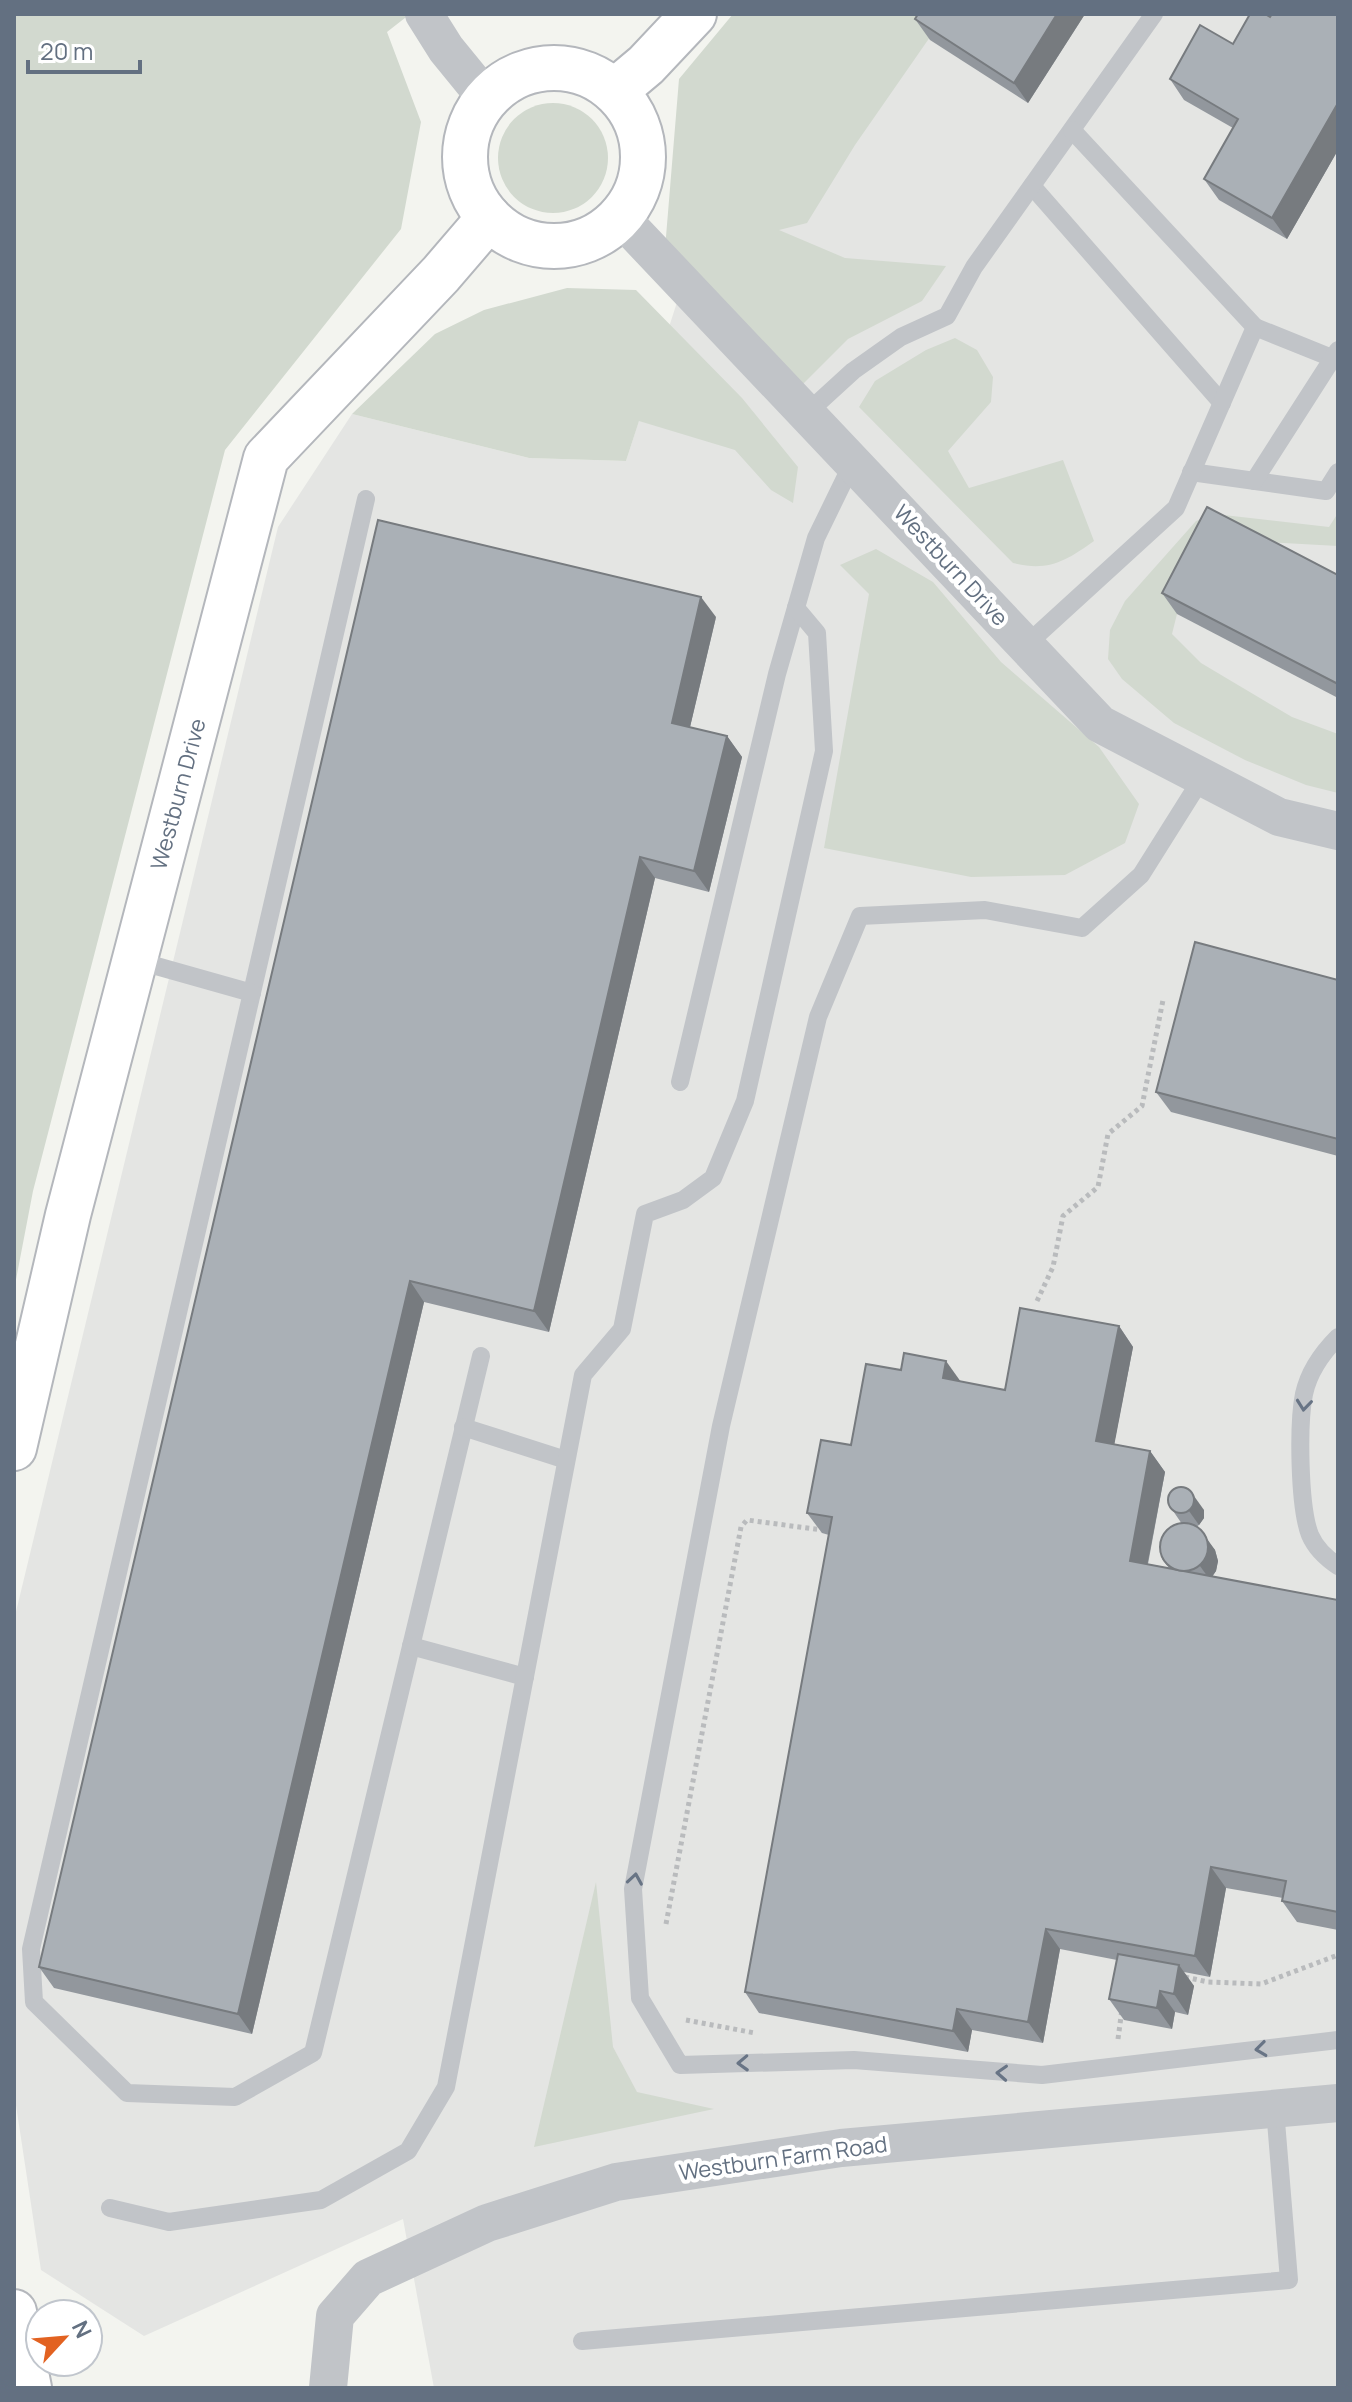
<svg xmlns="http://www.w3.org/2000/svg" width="1352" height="2402" viewBox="0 0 1352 2402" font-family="Manrope,sans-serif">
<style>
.built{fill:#e4e5e3}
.green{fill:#d2d9cf}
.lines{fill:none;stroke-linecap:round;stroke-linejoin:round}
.secondary-casing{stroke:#b4b7bc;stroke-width:48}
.path{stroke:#b9bbbd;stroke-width:5;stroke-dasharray:4 4;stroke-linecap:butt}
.lane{stroke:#c1c4c8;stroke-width:18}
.street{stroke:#c1c4c8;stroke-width:38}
.secondary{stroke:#fff;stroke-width:44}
.wall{fill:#92979d}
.shaded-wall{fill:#777b7f}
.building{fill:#aab0b6;stroke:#777b7f;stroke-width:2}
.oneway{stroke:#687485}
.labels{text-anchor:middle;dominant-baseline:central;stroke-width:8;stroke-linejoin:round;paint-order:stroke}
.street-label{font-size:22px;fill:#637081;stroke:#fff}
</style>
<rect width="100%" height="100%" fill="#f3f4ef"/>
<polygon class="built" points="840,14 1338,14 1338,2388 434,2388 403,2219 144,2336 41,2270 14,2092 14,1620 278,527 352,414 529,458 626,461 705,215"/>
<g class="green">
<polygon points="14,14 410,14 387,32 421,122 401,229 225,450 33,1191 14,1290"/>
<polygon points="733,14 946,14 855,145 807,223 779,230 845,258 946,266 922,301 848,339 791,396 664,261 679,79"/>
<circle cx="553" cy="158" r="55"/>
<polygon points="567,288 636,290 742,398 798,467 793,503 771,490 735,450 639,421 626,461 529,458 352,414 435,334 484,310"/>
<path d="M955,338l22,12 16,27 -2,25 -43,49 21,37 94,-28 31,81c-28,20 -46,31 -81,22l-154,-156 16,-26 51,-31z"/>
<polygon points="1338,513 1338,546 1246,541 1177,614 1172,634 1201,663 1292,717 1338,734 1338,793 1306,785 1245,760 1174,723 1122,679 1108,659 1110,630 1125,601 1196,521 1215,514 1329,527"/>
<polygon points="876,549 933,582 1001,662 1099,747 1139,804 1125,843 1065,875 971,877 824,848 869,594 840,565"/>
<polygon points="596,1882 613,2047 637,2092 714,2109 534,2147"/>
</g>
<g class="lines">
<defs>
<g id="secondary">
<circle cx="554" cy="157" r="89"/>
<polyline points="615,91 646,65 694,14"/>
<polyline points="14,1448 68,1215 266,458 441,274 489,218"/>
<polyline points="14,2312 29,2388"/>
</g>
</defs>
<use href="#secondary" class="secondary-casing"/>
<g class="path">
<polyline points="1037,1301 1053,1267 1063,1216 1098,1187 1108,1134 1142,1106 1163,1000"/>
<polyline points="666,1924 741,1527 747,1520 822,1530"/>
<polyline points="1185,1977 1208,1982 1261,1984 1338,1955"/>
<polyline points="686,2020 755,2033"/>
<polyline points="1118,2039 1122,2009"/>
</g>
<g class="lane">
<polyline points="1032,186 1222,403"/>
<polyline points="1255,327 1332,358"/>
<polyline points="807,413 853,371 901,337 947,316 974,267 1154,14"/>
<polyline points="1191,472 1326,491 1338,472"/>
<polyline points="1254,481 1338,350"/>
<polyline points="366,499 31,1949 34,2002 127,2093 235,2097 313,2053 481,1356"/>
<polyline points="1026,645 1176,508 1255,327 1072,130"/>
<polyline points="1202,778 1141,875 1082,928 985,910 860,916 818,1017 721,1426 633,1889 640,1998 680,2065 854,2060 1042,2075 1338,2040"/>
<polyline points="135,960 252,993"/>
<polyline points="680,1082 777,674 816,538 853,462"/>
<path d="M1338,1337c-16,16 -29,34 -34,57 -6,30 -5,113 6,141 6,14 16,23 28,31"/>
<polyline points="463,1427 566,1460"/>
<polyline points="411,1646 525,1677"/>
<polyline points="110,2208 169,2222 321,2200 408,2151 446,2087 583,1375 622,1329 645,1214 683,1200 713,1178 745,1101 824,751 817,633 796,608"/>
<polyline points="582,2341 1289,2280 1275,2109"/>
</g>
<g class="street">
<polyline points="424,14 446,49 486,98"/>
<polyline points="620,217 1100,724 1279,817 1338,831"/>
<polyline points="328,2388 335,2316 368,2278 487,2223 616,2182 841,2148 1338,2103"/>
</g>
<use href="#secondary" class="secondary"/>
</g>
<g class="wall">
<polygon points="1085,14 1028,103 930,40 915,19"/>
<polygon points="1338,14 1338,150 1287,239 1219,200 1204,179 1233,128 1184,100 1170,79 1233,44 1270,17"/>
<polygon points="1338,575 1338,698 1177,614 1162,593"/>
<polygon points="716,617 690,727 727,736 742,757 709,892 655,878 549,1332 424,1302 252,2034 54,1988 39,1967"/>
<polygon points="1338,980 1338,1156 1171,1112 1156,1092"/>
<polygon points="1119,1326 1133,1347 1114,1444 1150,1451 1165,1472 1148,1564 1169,1568 1162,1559 1182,1524 1169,1505 1204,1510 1204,1518 1199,1525 1196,1527 1215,1550 1218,1561 1216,1571 1212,1576 1338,1600 1338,1930 1297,1922 1282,1901 1283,1898 1226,1888 1210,1977 1184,1972 1194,1986 1188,2015 1175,2012 1172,2029 1124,2020 1109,1999 1117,1960 1060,1949 1043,2043 972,2030 968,2052 759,2013 745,1992 829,1535 822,1533 807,1513 901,1370 1005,1390"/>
</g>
<g class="shaded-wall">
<polygon points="1057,14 1085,14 1028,103 1014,83"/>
<polygon points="1338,103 1338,150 1287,239 1272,218"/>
<polygon points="701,597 716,617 686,744 672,723"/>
<polygon points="727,736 742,757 709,892 694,871"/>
<polygon points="640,857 655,878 549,1332 534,1311"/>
<polygon points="410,1281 424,1302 252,2034 238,2014"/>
<polygon points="1119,1326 1133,1347 1111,1462 1096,1441"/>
<polygon points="946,1361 961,1382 943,1378"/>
<polygon points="1150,1451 1165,1472 1144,1582 1130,1561"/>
<polygon points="1194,1496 1204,1510 1204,1518 1199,1525 1189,1511"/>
<polygon points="1205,1536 1215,1550 1218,1561 1216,1571 1210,1580 1200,1566"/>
<polygon points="1211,1867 1226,1888 1210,1977 1195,1956"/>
<polygon points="1046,1929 1060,1949 1043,2043 1028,2022"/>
<polygon points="1179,1965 1194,1986 1188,2015 1174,1994"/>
<polygon points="1160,1991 1175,2012 1172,2029 1157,2008"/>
<polygon points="957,2009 972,2030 968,2052 953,2031"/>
</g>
<g class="building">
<polygon points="918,14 1057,14 1014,83 915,19"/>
<polygon points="1250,14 1265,14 1270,17 1272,14 1338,14 1338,103 1272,218 1204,179 1238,119 1170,79 1200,25 1233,44"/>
<polygon points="1207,507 1338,575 1338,684 1162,593"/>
<polygon points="378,520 701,597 672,723 727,736 694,871 640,857 534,1311 410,1281 238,2014 39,1967"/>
<polygon points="1195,942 1338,980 1338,1139 1156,1092"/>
<polygon points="1020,1308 1119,1326 1096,1441 1150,1451 1130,1561 1338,1600 1338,1912 1282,1901 1286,1881 1211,1867 1195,1956 1046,1929 1028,2022 957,2009 953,2031 745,1992 832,1517 807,1513 821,1440 851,1445 866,1364 901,1370 904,1353 946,1361 943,1378 1005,1390"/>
<circle cx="1181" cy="1500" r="13"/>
<circle cx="1184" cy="1547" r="24"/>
<polygon points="1118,1954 1179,1965 1174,1994 1160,1991 1157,2008 1109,1999"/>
</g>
<defs><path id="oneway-chevron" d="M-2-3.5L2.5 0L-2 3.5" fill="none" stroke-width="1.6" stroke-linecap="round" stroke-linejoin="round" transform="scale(2)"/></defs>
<g class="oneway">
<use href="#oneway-chevron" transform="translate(1304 1405) rotate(96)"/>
<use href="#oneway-chevron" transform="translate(635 1879) rotate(-81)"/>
<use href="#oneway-chevron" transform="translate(1261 2049) rotate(173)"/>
<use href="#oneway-chevron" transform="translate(743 2063) rotate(178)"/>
<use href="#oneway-chevron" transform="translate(1002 2073) rotate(-177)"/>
</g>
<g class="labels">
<g class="street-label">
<text transform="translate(951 565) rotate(47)">Westburn Drive</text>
<text transform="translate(178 794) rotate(-75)">Westburn Drive</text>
<text transform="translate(783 2158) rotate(-8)">Westburn Farm Road</text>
</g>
</g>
<rect width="1352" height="2402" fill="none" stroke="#637081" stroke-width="32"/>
<g transform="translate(64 2338) rotate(64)"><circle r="38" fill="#ffffff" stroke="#c1c6cd" stroke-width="2"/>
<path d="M0-6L14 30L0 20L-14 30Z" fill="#e26221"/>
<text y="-12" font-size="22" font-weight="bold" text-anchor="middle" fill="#637081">N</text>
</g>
<path d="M28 60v12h112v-12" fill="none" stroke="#637081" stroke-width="4"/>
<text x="40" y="60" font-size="24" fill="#637081" stroke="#ffffff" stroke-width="6" paint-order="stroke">20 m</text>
</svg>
